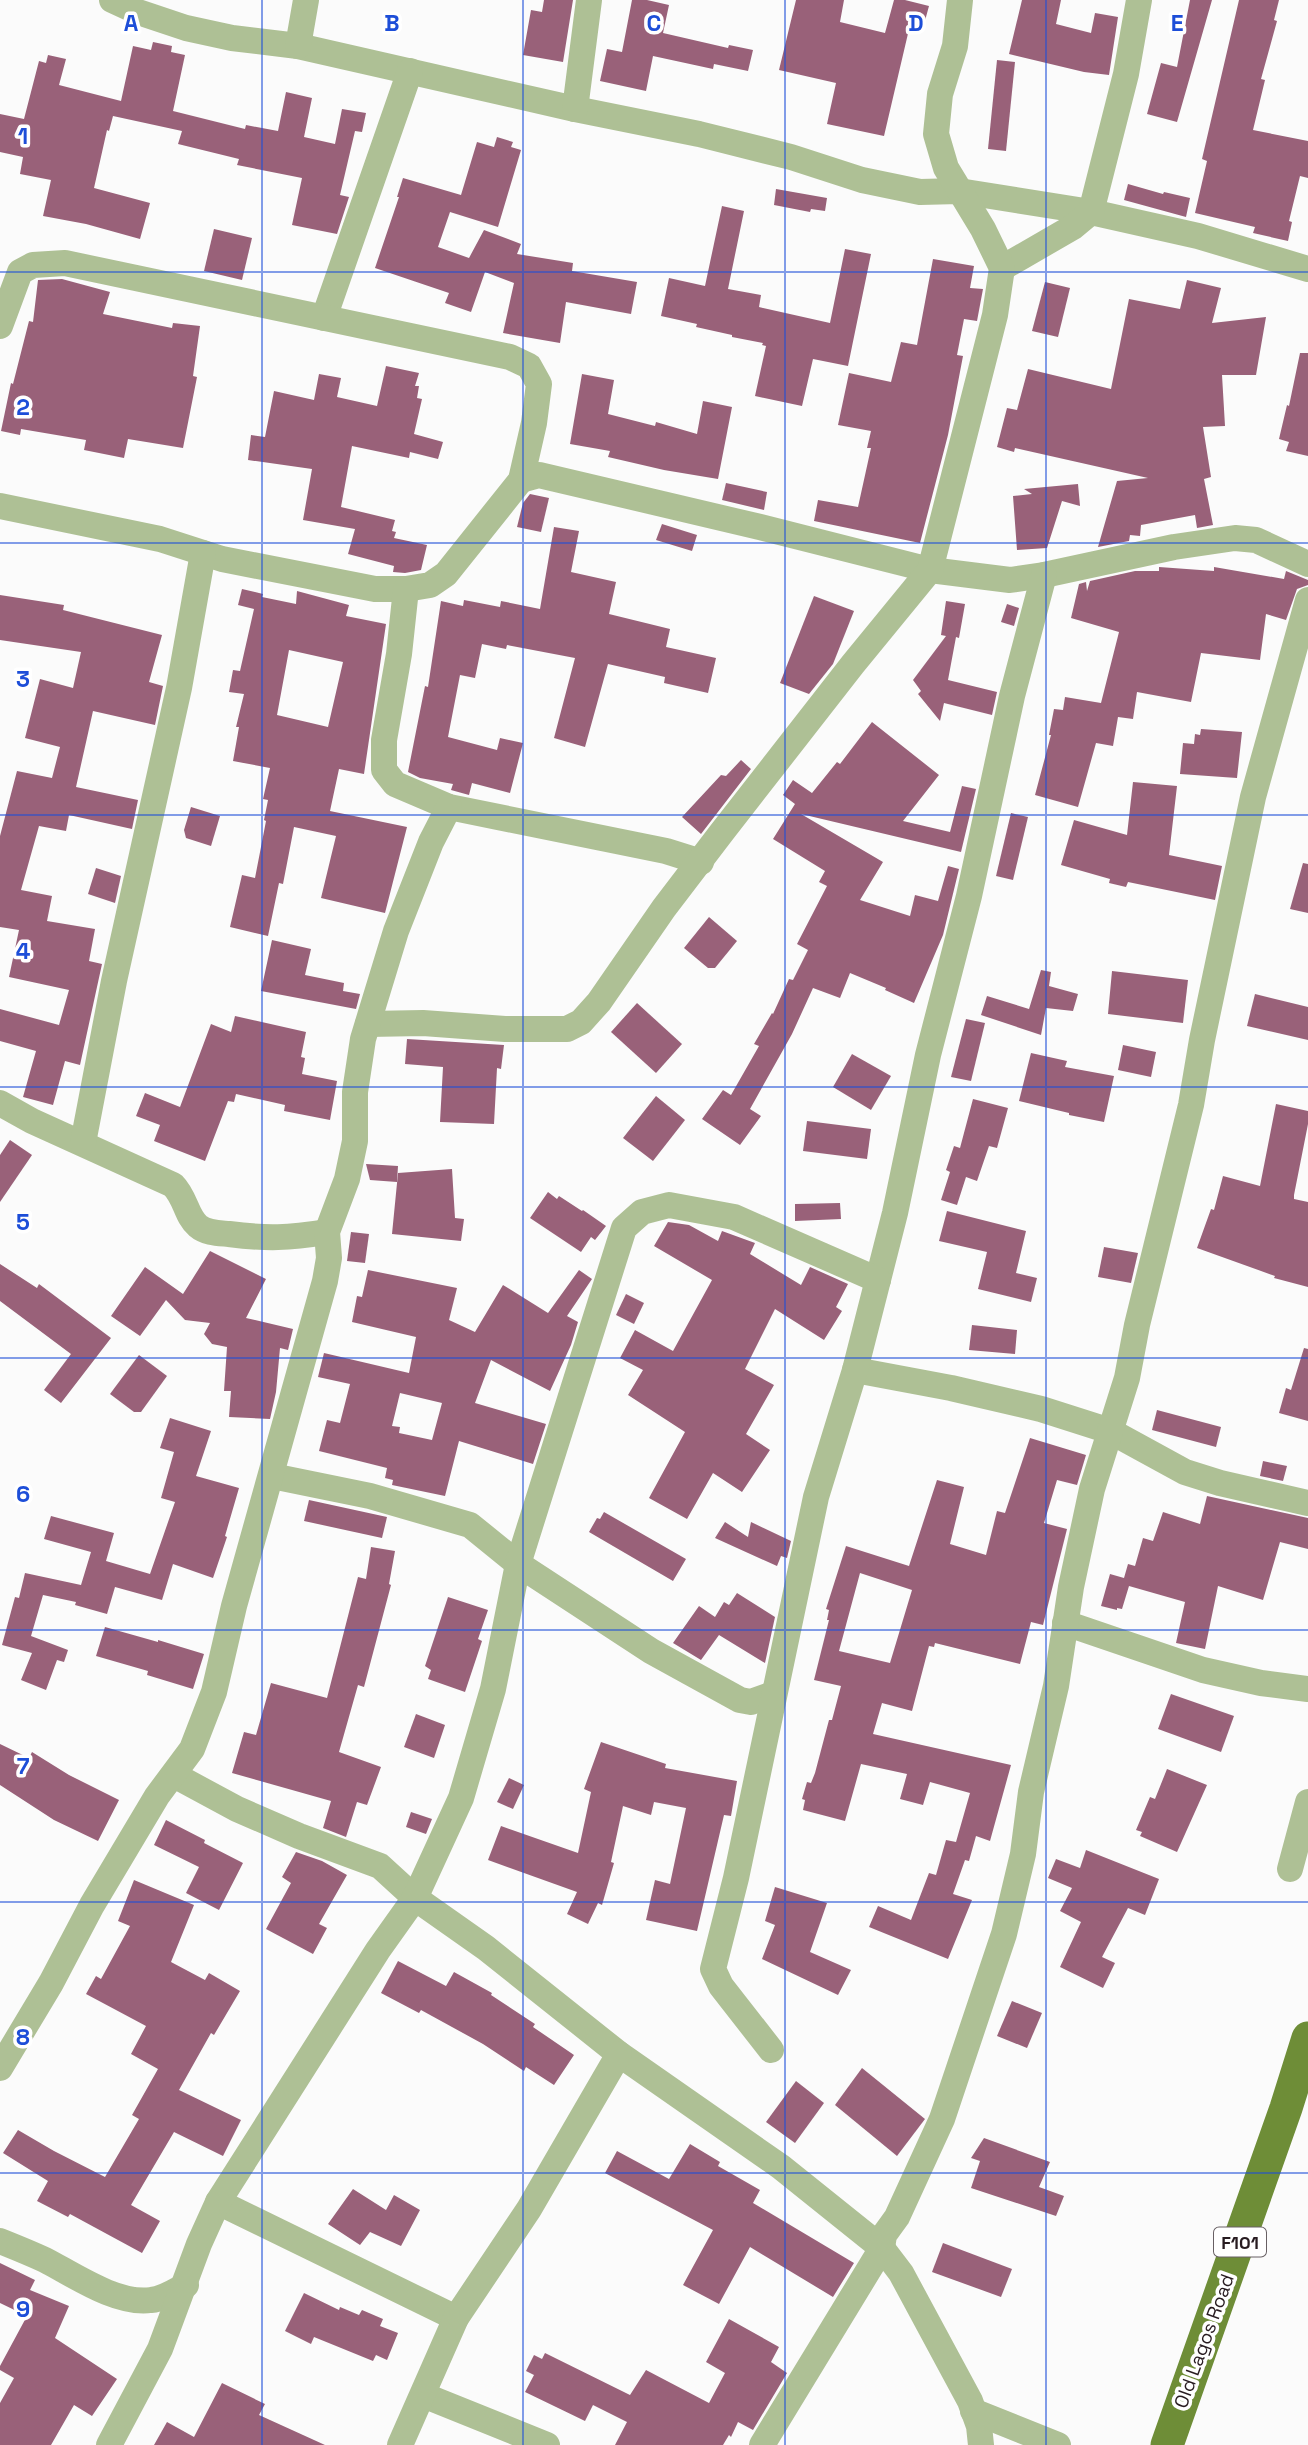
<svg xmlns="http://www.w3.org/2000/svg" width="1308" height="2445" viewBox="0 0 1308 2445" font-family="'Space Grotesk',sans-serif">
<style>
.building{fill:#996179;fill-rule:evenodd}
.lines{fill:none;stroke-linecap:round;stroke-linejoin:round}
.minor{stroke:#aec095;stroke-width:26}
.major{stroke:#6e8d37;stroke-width:33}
.grid{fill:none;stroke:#1d4ed8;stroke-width:2;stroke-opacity:0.55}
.labels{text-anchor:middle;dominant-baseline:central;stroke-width:7;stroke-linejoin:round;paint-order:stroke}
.shield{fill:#fff;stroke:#686064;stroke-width:2}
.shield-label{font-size:18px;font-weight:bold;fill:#281c21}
.street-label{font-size:19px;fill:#281c21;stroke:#fff}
.grid-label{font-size:23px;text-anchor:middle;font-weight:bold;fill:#1d4ed8;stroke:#fff;stroke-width:7;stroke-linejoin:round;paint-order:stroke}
</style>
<rect width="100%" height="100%" fill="#fbfbfb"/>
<g class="building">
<polygon points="544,0 573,0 563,62 523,55 531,10 542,12"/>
<polygon points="632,0 647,0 669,5 663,33 728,48 729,45 753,50 748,71 714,64 713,69 653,56 646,91 600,81 607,49 622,52"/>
<polygon points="796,0 844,0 840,22 885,33 894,0 905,0 929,6 923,28 910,25 884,136 827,124 836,83 779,70"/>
<polygon points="1022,0 1061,0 1056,24 1091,33 1095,13 1118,17 1109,75 1084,72 1009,54"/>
<polygon points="1190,0 1212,0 1177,122 1147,114 1161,63 1177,67"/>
<polygon points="1239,0 1279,0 1274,20 1277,21 1261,79 1265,80 1253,130 1308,141 1308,178 1300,176 1289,221 1292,222 1288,241 1253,233 1255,227 1195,213 1207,161 1202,159"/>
<polygon points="153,42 172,46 171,52 185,55 173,111 245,129 246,125 278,131 286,92 312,98 304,137 335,144 342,109 366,113 362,132 355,131 340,195 349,197 337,234 292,225 302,178 237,165 239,159 178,144 182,131 113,116 109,131 107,130 94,188 150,203 140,239 86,224 43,216 51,180 20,174 23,157 0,152 0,114 24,119 39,61 46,63 48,55 66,59 59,85 121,101 133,46 151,50"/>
<polygon points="997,60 1015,62 1006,151 988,149"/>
<polygon points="497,137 513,142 511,147 521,150 498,227 450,212 438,247 469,258 484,230 521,244 517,254 573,263 572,271 637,282 631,314 566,302 560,343 503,333 514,283 485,272 471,312 445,303 449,293 375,268 399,197 397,197 403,178 461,195 477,142 494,147"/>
<polygon points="1128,184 1163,194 1164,192 1190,198 1186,217 1124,200"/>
<polygon points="776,189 827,198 825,211 811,209 810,212 774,205"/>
<polygon points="722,206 744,211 728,289 761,295 759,307 830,323 845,249 871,254 848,366 813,359 802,406 755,396 766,346 762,345 763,343 732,337 732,335 696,327 697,324 661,316 669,278 705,286"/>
<polygon points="214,229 252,238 242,280 204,271"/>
<polygon points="933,259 974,266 970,288 983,289 977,321 964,319 957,355 963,356 948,435 920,543 814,521 818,500 858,507 871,448 867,448 871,431 838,425 849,373 891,382 901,342 917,345"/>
<polygon points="62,279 110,292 103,314 172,328 173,323 200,326 193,376 197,377 183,448 128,439 124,458 84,450 86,440 21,429 20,435 1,431 11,383 13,384 29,321 33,322 38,280"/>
<polygon points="1187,280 1221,288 1212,323 1266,317 1256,375 1222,375 1225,426 1203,427 1211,477 1204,479 1213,525 1197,528 1195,515 1141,525 1140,536 1130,535 1129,541 1098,547 1117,481 1148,478 1015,448 1014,452 997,447 1007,408 1017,410 1028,369 1111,389 1129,299 1180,309"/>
<polygon points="1045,282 1070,288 1058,337 1032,331"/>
<polygon points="1300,353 1308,353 1308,456 1286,451 1289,442 1279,439 1287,405 1289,406"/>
<polygon points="386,366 419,373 415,386 419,386 417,398 422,399 414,434 443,442 438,459 410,452 409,458 352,446 341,507 395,520 392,531 396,532 394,538 427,545 421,570 405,573 393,572 394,566 348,554 355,529 303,520 312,469 248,460 251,435 265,437 274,391 314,400 319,374 341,378 337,397 377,406"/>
<polygon points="582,374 614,380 608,414 655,426 656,422 697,434 703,401 732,407 718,479 664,470 608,457 610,451 570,444"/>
<polygon points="726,483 767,492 764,510 722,500"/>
<polygon points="1078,484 1080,506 1062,501 1047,548 1017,550 1013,496 1032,494 1024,489"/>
<polygon points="530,494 549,498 541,532 517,527 523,503"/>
<polygon points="662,524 697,535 692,551 656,540"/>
<polygon points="554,527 579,531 571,572 616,582 609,614 670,629 666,647 716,658 708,693 664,683 665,677 608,664 585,747 554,738 575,658 507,645 506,649 482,644 475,678 460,675 448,737 497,750 500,738 523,743 510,793 472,783 469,795 451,790 453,784 420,778 408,772 425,686 428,687 441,601 463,606 464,600 500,607 501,601 540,609"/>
<polygon points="1159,567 1214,571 1214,567 1284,579 1286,571 1308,580 1308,585 1297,589 1286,620 1266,614 1260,660 1201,653 1191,702 1137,692 1133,719 1118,717 1113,746 1096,743 1078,807 1035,795 1051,735 1049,735 1054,709 1063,710 1065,697 1101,703 1119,632 1071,618 1079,584 1086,582 1087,591 1090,581 1135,571 1159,571"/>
<path d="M242,589l21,5 -1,3 34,7 1,-13 52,14 -3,11 40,8 -22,150 -25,-5 -9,42 77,16 -22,86 -64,-15 15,-62 -42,-9 -11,57 -4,-1 -11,53 -38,-9 12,-52 13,3 11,-57 -2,-1 4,-20 -5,-1 7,-31 -37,-7 6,-34h-3l8,-33 -15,-2 4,-22 7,1 14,-62 -16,-4zM289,650l54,12 -15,65 -51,-12z"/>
<polygon points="0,595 64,605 63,610 162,635 149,682 163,686 155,725 93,711 76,787 138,800 132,829 69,815 66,831 39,826 21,890 52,896 47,921 95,929 89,961 102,964 80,1065 65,1061 53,1105 23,1097 36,1051 0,1041 0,1009 59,1025 69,990 9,977 19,930 0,927 0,836 17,771 52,778 60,747 25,738 40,679 73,688 81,652 0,640"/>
<polygon points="814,596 854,611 833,664 809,694 780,683"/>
<polygon points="946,601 965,604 959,638 956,637 948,680 997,692 992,715 944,703 940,721 918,694 921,691 913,680 946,636 941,635"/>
<polygon points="1007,604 1019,608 1014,626 1001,622"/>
<polygon points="872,722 939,775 903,821 950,832 962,786 976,789 961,852 801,814 883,862 860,900 910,916 915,895 938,901 948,866 959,869 943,935 914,1003 885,990 886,988 850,973 840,998 813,988 792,1034 750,1109 761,1116 740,1145 702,1119 723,1090 731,1095 759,1046 754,1044 772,1013 773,1014 789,979 793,980 808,950 797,944 827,886 819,882 825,871 773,839 795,804 783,795 793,780 812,793 837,762 840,764"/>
<polygon points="1201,729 1242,732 1237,778 1180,774 1183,743 1194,744 1195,734 1200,735"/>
<polygon points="741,760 751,769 701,834 682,817 721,775 726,776"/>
<polygon points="1133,782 1177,786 1169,855 1222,866 1215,900 1128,882 1126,887 1109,883 1110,879 1061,865 1074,820 1127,835"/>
<polygon points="191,807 220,816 211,846 186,838 184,830"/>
<polygon points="1011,813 1028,817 1013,880 996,876"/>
<polygon points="1303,863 1308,864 1308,913 1290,909"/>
<polygon points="96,868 121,876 115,903 88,894"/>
<polygon points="709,917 737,941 715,968 708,968 684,948"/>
<polygon points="272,940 311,949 305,975 344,983 343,991 360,994 356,1009 261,991"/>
<polygon points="1041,970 1051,972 1049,986 1078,994 1073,1011 1046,1008 1041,1035 981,1015 987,996 1029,1009"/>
<polygon points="1112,971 1188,980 1183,1023 1108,1014"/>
<polygon points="1255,994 1308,1007 1308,1040 1247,1026"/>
<polygon points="637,1003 682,1044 656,1073 611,1032"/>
<polygon points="235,1016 306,1032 301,1057 305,1058 302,1074 337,1081 330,1120 284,1111 285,1105 236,1094 234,1102 228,1101 205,1161 154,1141 160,1125 136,1116 145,1093 180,1107 211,1024 231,1032"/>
<polygon points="966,1019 985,1023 971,1081 951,1077"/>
<polygon points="407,1039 504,1045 501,1069 497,1068 494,1124 440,1122 443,1067 405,1064"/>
<polygon points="1123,1045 1156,1052 1151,1077 1118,1070"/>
<polygon points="1031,1053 1067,1061 1065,1067 1114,1076 1104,1122 1069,1115 1069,1113 1019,1101"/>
<polygon points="852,1054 891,1076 871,1110 833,1087"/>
<polygon points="656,1096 685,1120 653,1161 623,1138"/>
<polygon points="973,1099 1008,1108 997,1148 989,1146 977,1181 966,1177 957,1205 941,1200 950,1172 946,1170 954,1146 960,1148"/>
<polygon points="1276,1104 1308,1111 1308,1124 1294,1195 1294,1199 1308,1202 1308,1287 1274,1278 1275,1276 1197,1248 1211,1209 1214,1210 1223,1176 1260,1186"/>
<polygon points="807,1121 871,1129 867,1159 803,1151"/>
<polygon points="10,1140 32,1155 0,1202 0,1155"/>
<polygon points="366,1164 398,1166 397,1182 370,1180"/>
<polygon points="452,1169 455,1218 464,1219 461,1241 392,1234 398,1173"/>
<polygon points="548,1192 557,1199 559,1196 582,1211 583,1210 606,1226 595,1240 591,1237 581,1252 530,1218"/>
<polygon points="840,1203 841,1219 795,1221 795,1204"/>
<polygon points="947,1211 1026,1231 1016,1273 1037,1278 1031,1302 978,1289 987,1252 939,1241"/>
<polygon points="668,1222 689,1225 718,1241 722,1231 755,1243 750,1254 801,1285 810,1267 848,1284 836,1307 842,1311 824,1340 775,1309 745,1369 774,1385 746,1434 770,1450 742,1492 713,1473 687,1519 649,1498 685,1432 628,1395 643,1370 620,1358 635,1330 673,1351 712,1280 654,1246"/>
<polygon points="351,1232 369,1234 365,1263 347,1261"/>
<polygon points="1104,1247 1138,1253 1131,1283 1098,1277"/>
<polygon points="210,1251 266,1279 246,1318 293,1329 288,1350 280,1348 276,1392 270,1419 229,1417 231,1391 224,1391 227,1347 212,1344 204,1334 210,1323 185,1320 166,1300 140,1336 111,1316 145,1267 183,1294"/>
<polygon points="0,1264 37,1288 39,1284 111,1338 61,1403 44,1390 71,1354 0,1301"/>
<path d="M368,1270l89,18 -8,32 26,12 28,-47 45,28 31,-43 13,9 -25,37 11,6 -7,23 -21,46 -59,-31 -16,43 71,21 -13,40 -74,-23 -14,55 -53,-11 1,-5 -8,-2 2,-10 -68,-17 8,-31 13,3 10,-39 -32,-7 6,-24 85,20 7,-36 -64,-15 5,-26 5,1zM400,1393l42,10 -10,37 -33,-7 1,-6 -8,-1z"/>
<polygon points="626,1294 644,1303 634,1324 616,1315"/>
<polygon points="972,1325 1017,1330 1015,1354 969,1350"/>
<polygon points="1304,1348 1308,1349 1308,1421 1279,1413 1286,1388 1291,1390"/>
<polygon points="139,1355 167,1376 141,1412 134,1412 110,1394"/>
<polygon points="1157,1410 1221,1427 1216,1447 1152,1430"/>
<polygon points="170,1418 211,1431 196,1476 239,1488 225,1536 227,1537 213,1578 173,1564 162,1600 115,1587 107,1614 75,1605 76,1602 43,1595 31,1636 68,1650 64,1662 57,1660 46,1690 21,1680 32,1653 2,1645 15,1597 19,1598 25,1573 81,1585 91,1552 44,1539 51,1516 114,1533 106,1561 150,1574 175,1502 161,1498 174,1452 160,1448"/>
<path d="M1030,1438l56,17 -9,30 -20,-5 -13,43 23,6 -24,96 -12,-3 -11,42 -85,-21 -1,4 -5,-1 -17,65 -30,-8 -9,31 138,31 -21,76 -14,-5 -7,25 -4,-1 -12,34 19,6 -24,59 -79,-32 9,-21 33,14 18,-47 7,2 10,-35 10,2 14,-49 -40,-11 -7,23 -23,-6 7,-25 -46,-10 -16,57 -42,-11 2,-10 -3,-1 5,-17 4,1 4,-10 14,-53h3l9,-34 -27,-6 15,-60h-2l2,-10 -3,-1 20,-63 63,20 28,-86 27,7 -14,57 36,11 11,-44 8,2zM860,1573l52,17 -22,73 -51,-12z"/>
<polygon points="1263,1461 1287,1466 1283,1481 1260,1476"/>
<polygon points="1207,1496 1308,1518 1308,1549 1280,1542 1263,1600 1218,1586 1205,1649 1176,1643 1185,1602 1129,1586 1122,1609 1117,1608 1117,1610 1101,1606 1110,1574 1124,1578 1128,1564 1135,1566 1143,1538 1153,1541 1163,1512 1200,1524"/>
<polygon points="309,1500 387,1517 382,1538 304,1521"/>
<polygon points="604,1512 686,1559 673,1581 589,1532 597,1518 600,1519"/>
<polygon points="725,1522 748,1537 751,1522 791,1541 787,1558 781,1556 777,1566 715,1538"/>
<polygon points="371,1547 395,1551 389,1584 391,1585 364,1687 358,1685 339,1752 381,1767 367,1805 357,1802 346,1837 323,1828 331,1801 232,1773 244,1732 256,1735 271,1683 327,1698 358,1577 366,1579"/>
<polygon points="737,1593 775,1617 765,1663 719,1635 701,1660 673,1643 699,1606 715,1617 724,1602 729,1605"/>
<polygon points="448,1597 488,1610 478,1639 482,1641 465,1692 428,1679 431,1670 425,1666"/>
<polygon points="105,1627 158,1642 158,1640 204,1654 193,1689 147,1675 148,1671 96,1656"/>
<polygon points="1171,1694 1234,1716 1221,1752 1158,1729"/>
<polygon points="416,1714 445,1725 434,1758 404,1747"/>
<polygon points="601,1742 666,1764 665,1768 737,1781 731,1816 724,1815 697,1931 646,1920 655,1880 670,1884 686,1808 654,1802 651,1815 623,1806 611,1862 614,1863 602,1905 598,1903 588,1924 567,1914 577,1892 488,1860 501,1826 578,1853 591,1792 584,1789"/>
<polygon points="0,1744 29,1758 32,1752 69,1775 119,1800 98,1841 54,1820 0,1785"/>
<polygon points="1167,1769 1207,1785 1177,1852 1140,1836 1142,1832 1136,1830 1150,1797 1155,1799"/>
<polygon points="509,1778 524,1785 513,1809 497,1802"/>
<polygon points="411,1812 432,1819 426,1834 406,1827"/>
<polygon points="166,1820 205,1840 204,1843 243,1863 219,1910 186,1893 199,1867 154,1845"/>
<polygon points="1086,1850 1159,1879 1145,1915 1128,1908 1102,1957 1115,1963 1103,1988 1060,1967 1081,1922 1060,1911 1072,1888 1048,1878 1056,1859 1080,1868"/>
<polygon points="296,1852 322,1861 347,1875 319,1924 327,1928 313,1954 266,1929 291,1883 282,1877"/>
<polygon points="134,1880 194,1905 171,1962 205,1980 209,1973 240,1991 214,2035 211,2033 179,2090 241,2120 223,2156 174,2132 131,2205 160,2221 142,2253 70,2214 68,2217 37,2201 48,2181 3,2153 18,2130 54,2151 105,2177 139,2119 132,2115 158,2069 131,2054 146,2026 86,1994 96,1976 101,1979 130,1926 118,1921"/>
<polygon points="775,1887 827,1903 810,1952 851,1970 838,1995 762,1959 775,1925 765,1921"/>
<polygon points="398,1961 446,1986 454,1972 492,1993 491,1995 535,2024 533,2027 574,2055 554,2085 526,2067 524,2071 483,2044 421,2010 419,2013 381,1993"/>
<polygon points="1012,2001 1042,2013 1027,2048 997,2036"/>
<polygon points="862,2068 925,2119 897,2156 835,2105"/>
<polygon points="796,2081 824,2103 795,2143 766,2122"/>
<polygon points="984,2138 1050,2162 1039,2187 1064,2196 1056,2216 971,2188 980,2161 971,2158"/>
<polygon points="690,2144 720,2162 718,2166 760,2190 753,2203 854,2263 833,2297 750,2247 719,2304 683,2285 713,2230 605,2173 617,2151 669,2179"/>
<polygon points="353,2189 386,2210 394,2195 420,2210 401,2246 370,2232 360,2245 328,2224"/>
<polygon points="943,2243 1012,2269 1001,2297 932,2272"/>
<polygon points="0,2263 35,2280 30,2290 69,2306 55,2338 117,2379 92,2416 74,2405 51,2445 0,2445 0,2403 14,2378 0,2370 0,2366 27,2316 0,2303"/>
<polygon points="304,2293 339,2310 340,2307 359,2315 362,2310 383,2319 380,2326 398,2333 387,2360 376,2355 373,2361 314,2337 311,2344 285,2331"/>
<polygon points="729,2319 779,2347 771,2362 787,2373 753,2430 738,2422 731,2437 729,2435 723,2445 615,2445 627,2422 593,2405 585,2421 525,2392 534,2375 526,2371 534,2355 542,2359 545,2353 630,2395 646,2370 709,2403 725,2373 706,2362"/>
<polygon points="222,2383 265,2404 259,2415 325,2445 154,2445 167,2422 194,2437"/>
</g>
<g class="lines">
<g class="minor">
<polyline points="112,0 138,12 186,28 232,38 298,46 575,109 699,134 791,157 862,180 920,192 959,191 1091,212 1198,236 1308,269"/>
<polyline points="298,46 306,0"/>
<polyline points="575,109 589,0"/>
<polyline points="1002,268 1073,227 1091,212 1126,74 1139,0"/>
<polyline points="324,318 410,71"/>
<polyline points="0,326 20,272 33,265 65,263 510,357 529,366 539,384 534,423 521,480 446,574 430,585 406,589 375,589 222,559 160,539 0,506"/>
<polyline points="521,480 539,475 760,527 930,570 1010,580 1044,575 1174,547 1235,538 1256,540 1308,564"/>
<polyline points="406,589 399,654 384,740 384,770 395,784 449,807 666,851 701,862"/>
<polyline points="368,1024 423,1023 505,1029 567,1029 581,1022 599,1002 664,908 722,832 853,664 930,570 995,315 1002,268 983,229 946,168 936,134 940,94 955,46 960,0"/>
<path d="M0,1103l32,18 141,64c13,13 13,31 25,41 8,7 21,7 31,8 39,5 59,4 98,-2"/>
<polyline points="83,1143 114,981 179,688 203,553"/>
<polyline points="855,1370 951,1388 1041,1409 1110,1431 1185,1472 1220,1483 1308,1503"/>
<polyline points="272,1476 370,1496 470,1525 518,1564 651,1651 740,1700 751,1702 773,1694"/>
<polyline points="1065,1623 1203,1670 1261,1683 1308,1689"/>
<polyline points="174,1775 237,1809 299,1836 380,1866 415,1898 486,1948 619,2054 781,2167 882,2248 901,2273 970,2401 979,2426 981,2445"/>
<polyline points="1290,1869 1308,1802"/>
<polyline points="771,2050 721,1986 713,1969 736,1878 816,1497 855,1370 895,1213 928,1055 969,896 1012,696 1044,575"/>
<polyline points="0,2068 51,1983 92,1905 157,1796 192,1749 214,1692 234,1606 325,1281 329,1258 327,1232 347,1179 355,1141 355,1092 363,1039 396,931 431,842 449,807"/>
<polyline points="218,2202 456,2318"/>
<path d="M0,2241c15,6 30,12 45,19 29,15 72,45 106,40 12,-1 24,-9 35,-15"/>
<polyline points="423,2395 547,2445"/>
<polyline points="973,2411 1058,2445"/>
<polyline points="109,2445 160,2349 199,2244 218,2202 378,1950 415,1898 461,1798 493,1689 518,1564 624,1228 642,1212 669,1205 734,1217 878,1280"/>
<polyline points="400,2445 456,2318 529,2209 619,2054"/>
<polyline points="762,2445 882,2248 884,2235 897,2217 942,2119 1004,1934 1023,1854 1031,1792 1056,1686 1071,1587 1092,1489 1127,1378 1137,1325 1191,1105 1202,1040 1253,797 1308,600"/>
</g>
<polyline class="major" points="1167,2445 1286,2108 1308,2038"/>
</g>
<path class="grid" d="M262,0v2445M523,0v2445M785,0v2445M1046,0v2445M0,272h1308M0,543h1308M0,815h1308M0,1087h1308M0,1358h1308M0,1630h1308M0,1902h1308M0,2173h1308"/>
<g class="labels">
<rect class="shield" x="1214" y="2227.5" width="52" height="29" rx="5"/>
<g class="shield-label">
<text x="1240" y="2242">F101</text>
</g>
<g class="street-label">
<text transform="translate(1204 2341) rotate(-70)">Old Lagos Road</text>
</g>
</g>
<g class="grid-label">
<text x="131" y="31">A</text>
<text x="392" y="31">B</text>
<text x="654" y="31">C</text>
<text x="916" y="31">D</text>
<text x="1177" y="31">E</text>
<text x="23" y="144">1</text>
<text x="23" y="415">2</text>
<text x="23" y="687">3</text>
<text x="23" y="959">4</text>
<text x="23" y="1230">5</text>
<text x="23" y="1502">6</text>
<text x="23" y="1774">7</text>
<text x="23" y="2045">8</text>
<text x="23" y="2317">9</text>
</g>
</svg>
